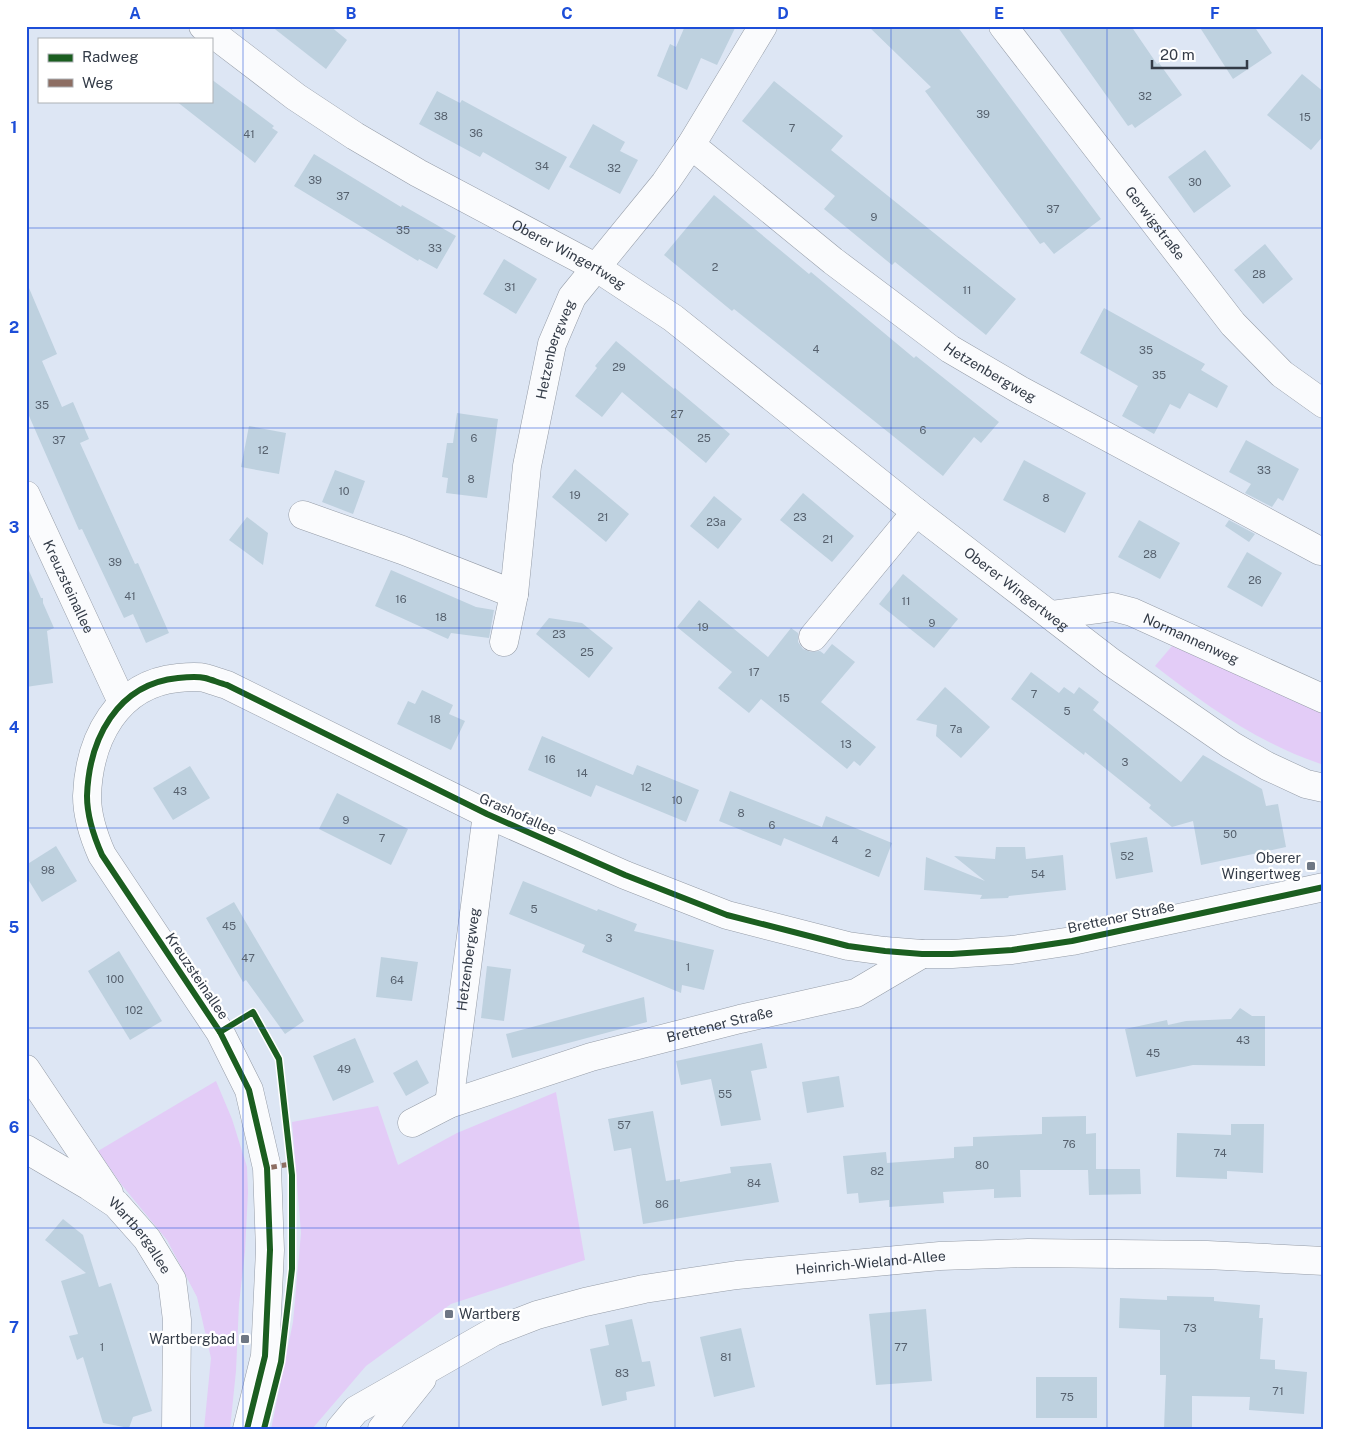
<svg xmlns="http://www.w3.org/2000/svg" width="1350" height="1455" viewBox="0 0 1350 1455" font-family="'Public Sans',sans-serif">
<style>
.green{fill:#e3ccf7}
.building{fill:#bed1df}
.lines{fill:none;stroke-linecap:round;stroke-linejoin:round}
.street-casing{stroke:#959ca7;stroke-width:29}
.secondary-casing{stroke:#959ca7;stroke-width:29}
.primary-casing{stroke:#959ca7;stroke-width:29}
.street{stroke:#fafbfd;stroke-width:28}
.secondary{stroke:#fafbfd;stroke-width:28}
.primary{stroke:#fafbfd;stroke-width:28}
.quiet{stroke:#8d6e63;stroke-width:5;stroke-dasharray:10 5;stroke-linecap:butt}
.cycleway-casing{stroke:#fff;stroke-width:9}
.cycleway{stroke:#1b5e20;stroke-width:6}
.grid{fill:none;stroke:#1d4ed8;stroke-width:1;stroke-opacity:0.55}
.poi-dot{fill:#6e7784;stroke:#fff;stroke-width:2}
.labels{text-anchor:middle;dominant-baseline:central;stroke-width:4.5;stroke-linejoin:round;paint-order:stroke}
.number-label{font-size:11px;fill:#56616e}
.street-label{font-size:14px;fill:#333b47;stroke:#fff}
.poi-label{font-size:14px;fill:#333b47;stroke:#fff;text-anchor:end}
.neatline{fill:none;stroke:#1d4ed8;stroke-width:2}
.grid-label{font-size:16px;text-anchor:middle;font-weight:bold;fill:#1d4ed8}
</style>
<rect width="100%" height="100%" fill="#dde6f4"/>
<g class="green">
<path d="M1172,646l152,61v58c-63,-20 -117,-59 -169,-99z"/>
<polygon points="216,1081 232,1119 247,1167 248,1192 245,1251 239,1304 236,1371 230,1429 204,1429 211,1358 197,1297 167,1240 121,1184 98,1151"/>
<polygon points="556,1092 585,1260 451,1304 366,1366 312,1429 271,1429 293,1322 301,1233 292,1122 378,1106 398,1165 457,1133"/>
</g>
<g class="building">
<polygon points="271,26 330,26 347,40 326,69"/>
<polygon points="685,26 736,26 717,65 701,58 687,90 657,76 670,44 676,47"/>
<polygon points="868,26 957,26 1101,219 1054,254 1044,242 1040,244 925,91 931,87"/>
<polygon points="1057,26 1131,26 1157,64 1159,63 1182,95 1135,128 1132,124 1128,126"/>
<polygon points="1199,26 1254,26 1272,53 1233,79"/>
<polygon points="1302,74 1324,92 1324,135 1311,150 1267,115"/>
<polygon points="211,79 274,126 272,128 278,132 255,163 176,101 211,101"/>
<polygon points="774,81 843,136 831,150 1016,299 986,335 895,262 892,265 824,209 835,196 742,121"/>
<polygon points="437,91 460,103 462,100 567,157 549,190 483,152 480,157 419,124"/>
<polygon points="593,124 625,142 620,151 638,160 620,194 569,167"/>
<polygon points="1205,150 1231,186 1194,213 1168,177"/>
<polygon points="314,154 401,207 402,205 456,236 437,269 419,259 418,261 294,186"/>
<polygon points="714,195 809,274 811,272 914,358 916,356 999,422 981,443 974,437 943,476 734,309 732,311 664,255"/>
<polygon points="1265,244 1293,279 1263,304 1234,270"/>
<polygon points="504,259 537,279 516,314 483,294"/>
<polygon points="26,281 57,354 42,361 62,407 73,402 89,439 80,443 135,564 138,563 169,633 146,643 133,614 124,618 82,529 79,530 26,409"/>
<polygon points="1104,308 1205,364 1201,370 1228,386 1217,408 1189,393 1180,409 1170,404 1154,434 1122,416 1138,386 1080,353"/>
<polygon points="616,341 674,389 675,388 730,434 706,463 622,392 602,417 575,396 597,368 595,366"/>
<polygon points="457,413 498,419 487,498 446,493 448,478 442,477 447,443 453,443"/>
<polygon points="249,426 286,433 279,474 241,467"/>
<polygon points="1246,440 1299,469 1283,501 1278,498 1272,507 1245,493 1251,484 1229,472"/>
<polygon points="1024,460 1086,493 1065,533 1003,500"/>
<polygon points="575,469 629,514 606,542 552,497"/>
<polygon points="335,470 365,481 353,514 322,502"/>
<polygon points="803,493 854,536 832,562 780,520"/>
<polygon points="714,496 742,519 718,549 690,526"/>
<polygon points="247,517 268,533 263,565 229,540"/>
<polygon points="1139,520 1180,543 1160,579 1118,557"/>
<polygon points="1229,520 1255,534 1249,542 1225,526"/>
<polygon points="1247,552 1282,573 1262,607 1227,587"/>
<polygon points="26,564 41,598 43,598 43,603 54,628 47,631 53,683 26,687"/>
<polygon points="391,570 476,607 494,610 489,638 451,633 448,639 375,606"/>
<polygon points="903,574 958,619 934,648 879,604"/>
<polygon points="699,600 768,657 791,628 798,633 798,642 803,649 811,652 820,651 824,654 832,644 855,662 821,702 876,747 860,766 854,761 847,769 761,699 749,713 718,688 732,672 677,627"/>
<polygon points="549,618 582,623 613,648 589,678 536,634"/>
<polygon points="1031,672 1059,693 1064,687 1074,694 1079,687 1099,702 1093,710 1181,782 1203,755 1262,789 1266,806 1278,804 1286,847 1201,865 1193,821 1172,827 1149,808 1151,805 1085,752 1084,755 1011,699"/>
<polygon points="945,687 990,727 961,758 936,736 937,725 916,720"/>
<polygon points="422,690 453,705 449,714 465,721 451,750 397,724 408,701 415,704"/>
<polygon points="542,736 633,775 637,765 699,790 686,822 596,785 591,797 528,770"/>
<polygon points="190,766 210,798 173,820 153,788"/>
<polygon points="730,791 822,827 826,816 892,843 879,877 784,838 781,846 719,821"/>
<polygon points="337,793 408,829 391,865 319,829"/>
<polygon points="1147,837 1153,872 1116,879 1110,843"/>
<polygon points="56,846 77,881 42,902 26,876 26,865"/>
<polygon points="996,847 1025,847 1026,859 1063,855 1066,890 1009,896 1008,898 980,899 982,895 924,890 926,857 985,881 954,856 995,859"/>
<polygon points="523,881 597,911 598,909 637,924 634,931 714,950 704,990 682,985 681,993 582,952 585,945 509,914"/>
<polygon points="234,902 304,1021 285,1034 246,980 243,982 206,918"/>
<polygon points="119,951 162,1021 130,1040 88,971"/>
<polygon points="381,957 418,962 412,1001 376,997"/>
<polygon points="487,966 511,969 504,1021 481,1018"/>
<polygon points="644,997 647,1022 512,1058 506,1034"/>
<polygon points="1240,1008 1252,1016 1265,1016 1265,1066 1193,1065 1136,1077 1125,1029 1167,1020 1168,1025 1186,1021 1231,1019"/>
<polygon points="355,1038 374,1082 333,1101 313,1056"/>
<polygon points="762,1043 767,1068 751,1071 761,1120 721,1126 711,1079 681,1085 676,1061"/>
<polygon points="417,1060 429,1083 406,1096 393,1073"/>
<polygon points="839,1076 844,1107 807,1113 802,1082"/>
<polygon points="653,1111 666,1181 680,1179 680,1182 731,1173 730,1167 771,1163 779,1202 643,1224 631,1148 614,1151 608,1119"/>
<polygon points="1086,1116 1086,1134 1096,1133 1096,1169 1140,1169 1141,1194 1089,1195 1088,1170 1020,1170 1021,1197 994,1198 994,1189 943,1192 944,1203 889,1207 889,1200 859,1203 858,1193 847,1194 843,1156 886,1152 887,1163 954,1158 954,1147 973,1146 973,1137 1042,1134 1042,1117"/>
<polygon points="1231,1124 1264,1124 1263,1173 1227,1171 1227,1179 1176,1177 1177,1133 1231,1135"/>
<polygon points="63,1219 83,1235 99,1287 111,1283 152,1411 133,1417 129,1428 103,1423 83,1357 77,1360 69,1336 78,1334 61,1281 86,1273 45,1240"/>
<polygon points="1167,1296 1214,1297 1214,1301 1260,1305 1259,1318 1263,1318 1260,1359 1275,1360 1275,1369 1307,1372 1304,1414 1249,1410 1250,1397 1192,1396 1192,1429 1164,1429 1166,1375 1160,1375 1160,1330 1119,1328 1120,1298 1167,1300"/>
<polygon points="926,1309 932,1381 876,1385 869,1314"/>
<polygon points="632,1319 642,1362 650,1361 655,1386 626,1392 627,1400 602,1406 590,1349 609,1345 605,1325"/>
<polygon points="741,1328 755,1387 714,1397 700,1337"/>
<rect x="1036" y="1377" width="61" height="41"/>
</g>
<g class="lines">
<defs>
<g id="street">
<path id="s1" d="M203,26l93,71 59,39 63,37 179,95 76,50 243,194 195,150 120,83 36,21 39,18 18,4"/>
<path id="s2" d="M1003,26l230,298 49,50 42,30"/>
<path id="s3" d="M691,145l142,116 117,88 70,41 300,161"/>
<path id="s4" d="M26,495l96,207"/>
<polyline points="303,515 402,550 514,594"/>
<path id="s5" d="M1052,615l61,-8 19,5 192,87"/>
<polyline points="813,637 916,512"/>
<path id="s6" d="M504,642l10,-48 13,-128 25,-122 20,-47 93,-114 26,-38 72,-119"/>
<polyline points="26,1069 109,1193"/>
<path id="s7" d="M449,1104l38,-290"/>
<path id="s8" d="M412,1123l37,-19 142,-47 149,-38 116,-26 66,-39"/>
<path id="s9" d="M26,1149l63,37 27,18 31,35 25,41 5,40 -1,109"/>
</g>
<path id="secondary" d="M247,1429l18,-73 5,-106 -3,-82 -18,-78 -29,-58 -118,-177c-8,-18 -15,-39 -15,-59 2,-57 30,-112 91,-118 9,-1 19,-2 27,0 7,2 15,5 22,7l260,129 138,61 102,40 121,31 37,5 37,3h30l60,-4 60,-9 252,-54"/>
<g id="primary">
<path id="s10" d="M340,1429l16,-19 137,-78 44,-17 48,-13 59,-13 93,-14 203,-19 88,-3 179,2 117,6"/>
<polyline points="382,1429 422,1379"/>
</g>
</defs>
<use href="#street" class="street-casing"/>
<use href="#secondary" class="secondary-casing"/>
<use href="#primary" class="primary-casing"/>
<use href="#street" class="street"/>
<use href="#secondary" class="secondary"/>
<use href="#primary" class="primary"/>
<polyline class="quiet" points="267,1168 291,1164"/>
<defs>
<g id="cycleway">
<polyline points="220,1032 253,1012 279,1059 292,1175 292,1269 281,1362 264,1429"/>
<path d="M247,1429l18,-73 5,-106 -3,-82 -18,-78 -29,-58 -118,-177c-8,-18 -15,-39 -15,-59 2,-57 30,-112 91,-118 9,-1 19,-2 27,0 7,2 15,5 22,7l260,129 138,61 102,40 121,31 37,5 37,3h30l60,-4 60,-9 252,-54"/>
</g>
</defs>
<use href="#cycleway" class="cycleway-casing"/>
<use href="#cycleway" class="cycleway"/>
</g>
<path class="grid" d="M243,26v1403M459,26v1403M675,26v1403M891,26v1403M1107,26v1403M26,228h1298M26,428h1298M26,628h1298M26,828h1298M26,1028h1298M26,1228h1298"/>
<g class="poi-dot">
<rect x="1306" y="861" width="10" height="10" rx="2.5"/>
<rect x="444" y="1309" width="10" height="10" rx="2.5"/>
<rect x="240" y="1334" width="10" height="10" rx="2.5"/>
</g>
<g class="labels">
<g class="number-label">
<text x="1145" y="96">32</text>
<text x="983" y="114">39</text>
<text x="441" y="116">38</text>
<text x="1305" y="117">15</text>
<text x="792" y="128">7</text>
<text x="476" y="133">36</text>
<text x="249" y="134">41</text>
<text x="542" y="166">34</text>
<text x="614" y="168">32</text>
<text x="315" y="180">39</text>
<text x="1195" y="182">30</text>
<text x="343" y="196">37</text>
<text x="1053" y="209">37</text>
<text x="874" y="217">9</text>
<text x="403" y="230">35</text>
<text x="435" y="248">33</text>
<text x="715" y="267">2</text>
<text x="1259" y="274">28</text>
<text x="510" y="287">31</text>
<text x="967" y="290">11</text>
<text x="816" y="349">4</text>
<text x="1146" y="350">35</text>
<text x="619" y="367">29</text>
<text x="1159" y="375">35</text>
<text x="42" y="405">35</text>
<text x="677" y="414">27</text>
<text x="923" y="430">6</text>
<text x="474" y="438">6</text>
<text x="704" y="438">25</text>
<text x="59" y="440">37</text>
<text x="263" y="450">12</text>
<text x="1264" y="470">33</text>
<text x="471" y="479">8</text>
<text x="344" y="491">10</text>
<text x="575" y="495">19</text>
<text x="1046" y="498">8</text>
<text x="603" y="517">21</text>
<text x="800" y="517">23</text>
<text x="716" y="522">23a</text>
<text x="828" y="539">21</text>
<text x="1150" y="554">28</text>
<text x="115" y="562">39</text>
<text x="1255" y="580">26</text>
<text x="130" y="596">41</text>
<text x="401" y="599">16</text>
<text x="906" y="601">11</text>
<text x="441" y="617">18</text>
<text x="932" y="623">9</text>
<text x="703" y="627">19</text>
<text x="559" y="634">23</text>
<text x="587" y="652">25</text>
<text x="754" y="672">17</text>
<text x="1034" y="694">7</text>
<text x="784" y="698">15</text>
<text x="1067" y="711">5</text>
<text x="435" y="719">18</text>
<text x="956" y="729">7a</text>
<text x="846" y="744">13</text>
<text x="550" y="759">16</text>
<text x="1125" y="762">3</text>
<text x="582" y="773">14</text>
<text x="646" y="787">12</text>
<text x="180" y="791">43</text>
<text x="677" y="800">10</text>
<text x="741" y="813">8</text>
<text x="346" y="820">9</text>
<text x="772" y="825">6</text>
<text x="1230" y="834">50</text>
<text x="382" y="838">7</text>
<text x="835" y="840">4</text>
<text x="868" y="853">2</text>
<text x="1127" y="856">52</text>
<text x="48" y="870">98</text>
<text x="1038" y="874">54</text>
<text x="534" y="909">5</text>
<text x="229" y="926">45</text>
<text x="609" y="938">3</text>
<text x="248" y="958">47</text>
<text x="688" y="967">1</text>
<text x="115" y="979">100</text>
<text x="397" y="980">64</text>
<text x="134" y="1010">102</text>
<text x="1243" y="1040">43</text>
<text x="1153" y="1053">45</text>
<text x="344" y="1069">49</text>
<text x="725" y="1094">55</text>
<text x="624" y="1125">57</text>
<text x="1069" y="1144">76</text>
<text x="1220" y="1153">74</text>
<text x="982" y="1165">80</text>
<text x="877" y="1171">82</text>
<text x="754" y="1183">84</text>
<text x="662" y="1204">86</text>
<text x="1190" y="1328">73</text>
<text x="102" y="1347">1</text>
<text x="901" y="1347">77</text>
<text x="726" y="1357">81</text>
<text x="622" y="1373">83</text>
<text x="1278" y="1391">71</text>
<text x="1067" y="1397">75</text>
</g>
<g class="street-label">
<text stroke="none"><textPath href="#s2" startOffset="249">Gerwigstraße</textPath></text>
<text stroke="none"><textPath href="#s1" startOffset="432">Oberer Wingertweg</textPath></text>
<text stroke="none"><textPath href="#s6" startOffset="298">Hetzenbergweg</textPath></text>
<text stroke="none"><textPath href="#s3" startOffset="376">Hetzenbergweg</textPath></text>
<text stroke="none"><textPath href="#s4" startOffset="101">Kreuzsteinallee</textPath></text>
<text stroke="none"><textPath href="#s1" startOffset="992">Oberer Wingertweg</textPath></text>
<text stroke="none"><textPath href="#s5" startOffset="146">Normannenweg</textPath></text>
<text transform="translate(518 814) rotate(24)">Grashofallee</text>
<text transform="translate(1121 917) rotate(-12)">Brettener Straße</text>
<text stroke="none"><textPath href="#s7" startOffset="146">Hetzenbergweg</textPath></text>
<text transform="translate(197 976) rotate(56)">Kreuzsteinallee</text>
<text stroke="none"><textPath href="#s8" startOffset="324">Brettener Straße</textPath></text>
<text stroke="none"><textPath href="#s9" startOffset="145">Wartbergallee</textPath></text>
<text stroke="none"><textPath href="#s10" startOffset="568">Heinrich-Wieland-Allee</textPath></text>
</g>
<g class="poi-label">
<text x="1301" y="858">Oberer<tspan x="1301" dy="16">Wingertweg</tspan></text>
<text x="459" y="1314" text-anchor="start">Wartberg</text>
<text x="235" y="1339">Wartbergbad</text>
</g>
</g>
<rect width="1350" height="1455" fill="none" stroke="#ffffff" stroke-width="55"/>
<rect x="38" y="38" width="175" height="65" fill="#ffffff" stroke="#adb1b5"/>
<rect x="48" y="54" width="25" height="8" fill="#1b5e20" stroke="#adb1b5"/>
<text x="82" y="62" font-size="15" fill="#333b47">Radweg</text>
<rect x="48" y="79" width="25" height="8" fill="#8d6e63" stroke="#adb1b5"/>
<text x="82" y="88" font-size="15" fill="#333b47">Weg</text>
<path d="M1152 60v8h95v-8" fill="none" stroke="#333b47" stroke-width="2.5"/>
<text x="1160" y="60" font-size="15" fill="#333b47" stroke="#ffffff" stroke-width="4" paint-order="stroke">20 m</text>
<rect x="28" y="28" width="1294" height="1400" class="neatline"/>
<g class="grid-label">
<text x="135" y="19">A</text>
<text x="351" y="19">B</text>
<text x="567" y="19">C</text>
<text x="783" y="19">D</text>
<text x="999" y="19">E</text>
<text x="1215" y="19">F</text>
<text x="14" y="133">1</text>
<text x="14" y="333">2</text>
<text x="14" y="533">3</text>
<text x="14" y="733">4</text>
<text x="14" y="933">5</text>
<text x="14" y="1133">6</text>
<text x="14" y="1333">7</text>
</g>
</svg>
